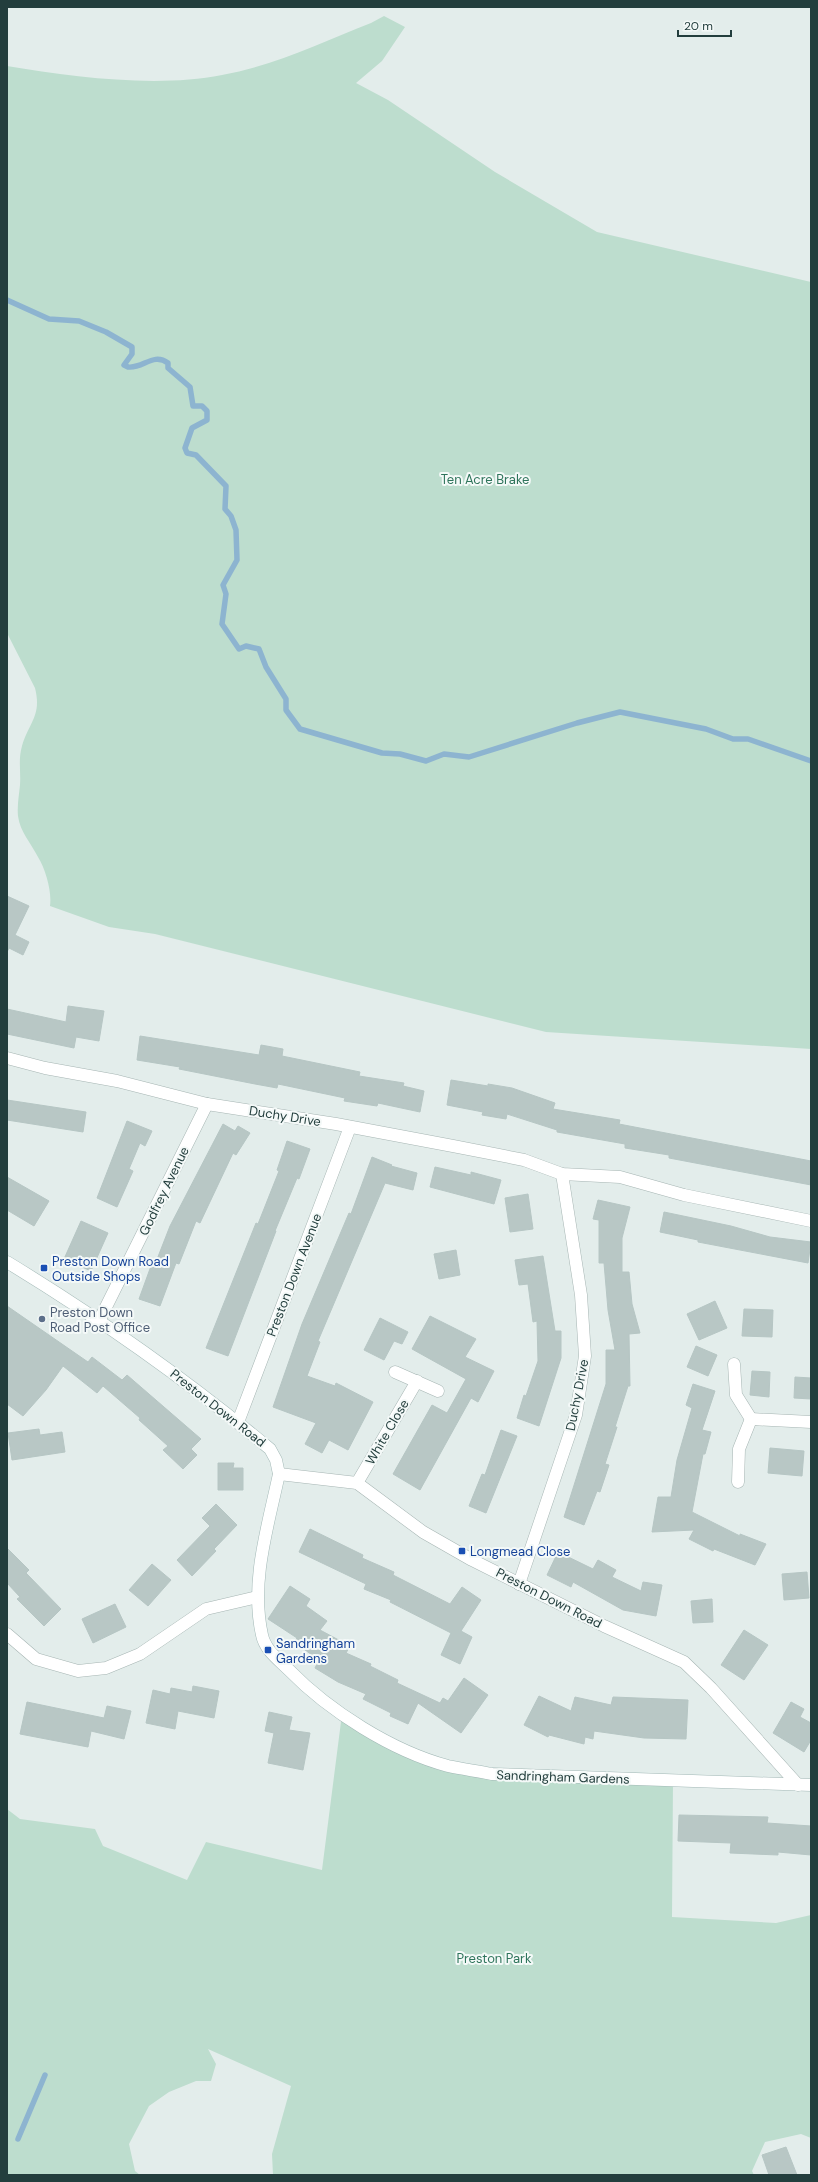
<svg xmlns="http://www.w3.org/2000/svg" width="818" height="2182" viewBox="0 0 818 2182" font-family="'DM Sans',sans-serif">
<style>
.green{fill:#bdddce}
.lines{fill:none;stroke-linecap:round;stroke-linejoin:round}
.stream{stroke:#8db4d0;stroke-width:5.5}
.building{fill:#b8c7c5;stroke:#b6c6c4}
.street-casing{stroke:#a6b5b3;stroke-width:13}
.secondary-casing{stroke:#a2b8b6;stroke-width:13}
.street{stroke:#fff;stroke-width:12}
.secondary{stroke:#fff;stroke-width:12}
.transit-dot{fill:#1a4fb4;stroke:#f4f9f8;stroke-width:1.5}
.service-dot{fill:#5c6f8a;stroke:#f4f9f8;stroke-width:1.5}
.labels{text-anchor:middle;dominant-baseline:central;stroke-width:4;stroke-linejoin:round;paint-order:stroke}
.park-label{font-size:13px;fill:#2e745b;stroke:#f4f9f8}
.street-label{font-size:13px;fill:#233e3d;stroke:#f4f9f8}
.transit-label{font-size:13px;fill:#164399;stroke:#f4f9f8;text-anchor:start}
.service-label{font-size:13px;fill:#4e5e75;stroke:#f4f9f8;text-anchor:start}
</style>
<rect width="100%" height="100%" fill="#e3edeb"/>
<g class="green">
<path d="M384,16l21,11 -23,34 -26,22 32,17 107,72 102,60 214,50v767l-265,-17 -391,-98 -46,-7 -59,-21c2,-14 -4,-36 -12,-49 -7,-14 -18,-25 -20,-41 -1,-10 1,-21 2,-31 1,-14 -2,-25 2,-39 7,-24 20,-30 13,-58l-28,-55v-567c66,11 149,22 215,9 52,-9 100,-33 149,-52z"/>
<polygon points="342,1714 447,1766 673,1780 672,1917 776,1923 811,1915 811,2138 801,2134 765,2142 752,2171 754,2175 273,2175 272,2154 291,2086 208,2049 216,2064 211,2081 196,2081 169,2092 149,2106 129,2144 135,2171 140,2175 7,2175 7,1809 20,1819 95,1829 103,1846 187,1880 206,1842 322,1870"/>
</g>
<g class="lines">
<g class="stream">
<path d="M7,300l42,19 30,2 27,11 26,15v7l-8,11 4,2c15,2 25,-15 40,-4v5l22,19 3,19h9l5,5v9l-15,8 -7,20 2,5 9,2 30,31 -1,23 6,7 5,14 1,30 -14,25 3,9 -4,30 17,25 7,-3 13,3 7,18 20,32v11l14,19 82,24 18,1 26,7 18,-7 25,3 108,-34 43,-11 86,17 27,10h15l63,22"/>
<polyline points="18,2139 45,2075"/>
</g>
</g>
<g class="building">
<polygon points="7,896 29,906 15,935 29,942 23,955 9,948 7,952"/>
<polygon points="68,1006 104,1011 99,1041 76,1037 74,1048 7,1034 7,1009 66,1022"/>
<polygon points="140,1036 259,1055 261,1045 283,1049 282,1056 360,1072 359,1076 404,1083 403,1086 424,1091 420,1112 378,1103 377,1106 344,1101 345,1098 278,1084 277,1088 255,1084 179,1069 180,1067 137,1060"/>
<polygon points="451,1080 488,1086 488,1084 512,1088 555,1103 553,1109 620,1120 619,1124 811,1161 811,1185 669,1158 669,1155 625,1148 625,1144 557,1132 557,1130 507,1114 506,1119 482,1115 483,1112 447,1105"/>
<polygon points="7,1100 86,1112 83,1132 7,1120"/>
<polygon points="127,1121 152,1131 145,1146 140,1143 129,1169 133,1171 117,1207 97,1198"/>
<polygon points="223,1124 235,1131 238,1126 250,1133 236,1155 233,1153 200,1223 196,1221 179,1264 176,1263 160,1306 139,1299 151,1266 154,1267 170,1226"/>
<polygon points="287,1141 310,1149 299,1179 297,1178 275,1231 276,1231 228,1356 206,1348 256,1223 258,1224 279,1171 277,1170"/>
<polygon points="372,1157 392,1165 391,1166 417,1173 413,1190 385,1183 318,1341 320,1342 307,1376 335,1386 336,1383 373,1402 348,1450 329,1440 322,1453 305,1444 316,1423 273,1407 302,1324 349,1213 351,1214"/>
<polygon points="435,1167 471,1175 471,1172 501,1180 494,1204 430,1187"/>
<polygon points="7,1177 49,1201 34,1226 7,1210"/>
<polygon points="528,1194 533,1229 510,1232 505,1198"/>
<polygon points="598,1200 630,1207 622,1238 622,1272 629,1272 632,1304 640,1333 629,1334 630,1386 628,1386 615,1427 617,1427 605,1464 609,1465 600,1492 597,1491 584,1525 564,1517 606,1384 606,1350 615,1350 608,1310 604,1263 599,1263 599,1220 593,1219"/>
<polygon points="664,1212 731,1226 770,1237 811,1242 808,1263 698,1242 698,1240 660,1232"/>
<polygon points="81,1221 108,1233 91,1271 64,1259"/>
<polygon points="456,1250 460,1275 439,1279 434,1254"/>
<polygon points="543,1256 555,1331 561,1331 561,1358 539,1426 517,1418 524,1395 526,1396 538,1361 537,1321 533,1322 528,1284 519,1285 515,1260"/>
<polygon points="715,1301 727,1328 699,1340 687,1314"/>
<polygon points="7,1306 88,1362 92,1357 122,1380 127,1375 201,1439 191,1449 197,1455 183,1469 163,1450 168,1446 139,1420 140,1418 103,1386 97,1393 63,1366 46,1390 23,1416 7,1404"/>
<polygon points="744,1309 773,1310 772,1337 742,1336"/>
<polygon points="430,1316 476,1339 465,1357 494,1371 478,1402 471,1398 420,1490 393,1474 432,1405 447,1413 466,1379 412,1349"/>
<polygon points="380,1318 408,1332 402,1344 394,1341 384,1360 364,1350"/>
<polygon points="696,1346 717,1355 708,1376 687,1367"/>
<polygon points="752,1371 770,1372 769,1397 750,1395"/>
<polygon points="795,1377 811,1378 811,1399 794,1398"/>
<polygon points="693,1384 715,1391 702,1430 711,1432 705,1454 703,1454 692,1512 740,1536 740,1534 766,1544 755,1565 714,1549 713,1551 689,1539 694,1530 652,1532 658,1497 671,1497 677,1460 692,1408 686,1405"/>
<polygon points="39,1429 40,1435 62,1432 65,1452 12,1460 8,1433"/>
<polygon points="501,1430 517,1436 486,1513 469,1506 482,1474 485,1475"/>
<polygon points="770,1448 804,1451 802,1476 768,1473"/>
<polygon points="218,1463 234,1463 233,1468 243,1468 243,1490 218,1490"/>
<polygon points="216,1504 237,1525 214,1549 216,1551 192,1576 177,1560 210,1526 202,1518"/>
<polygon points="310,1529 363,1555 362,1558 394,1572 393,1575 450,1604 462,1587 481,1600 461,1631 472,1637 460,1664 441,1655 451,1633 390,1602 391,1600 364,1589 366,1584 299,1552"/>
<polygon points="7,1548 29,1570 26,1573 61,1609 44,1626 17,1599 20,1597 7,1583"/>
<polygon points="558,1552 593,1569 598,1560 616,1570 612,1577 641,1591 643,1582 662,1585 656,1616 623,1610 573,1582 571,1587 547,1575"/>
<polygon points="152,1564 171,1580 148,1606 129,1590"/>
<polygon points="807,1572 809,1598 784,1600 782,1574"/>
<polygon points="290,1586 310,1599 306,1606 327,1621 320,1630 350,1646 346,1653 371,1664 370,1666 398,1680 397,1683 440,1703 443,1698 448,1701 464,1678 488,1695 461,1733 418,1703 408,1724 390,1716 391,1713 363,1699 366,1694 338,1682 315,1668 319,1660 294,1642 297,1638 268,1619"/>
<polygon points="712,1599 713,1622 693,1623 691,1601"/>
<polygon points="115,1604 126,1627 93,1643 82,1619"/>
<polygon points="744,1630 768,1645 744,1680 721,1665"/>
<polygon points="193,1686 219,1691 214,1718 178,1711 175,1729 146,1723 153,1690 170,1694 171,1688 192,1692"/>
<polygon points="539,1696 571,1711 575,1697 611,1705 613,1697 688,1700 686,1739 644,1738 594,1731 593,1739 585,1737 584,1744 549,1735 548,1737 524,1725"/>
<polygon points="27,1702 104,1718 107,1706 131,1711 124,1739 91,1731 88,1747 20,1734"/>
<polygon points="791,1702 804,1709 800,1717 811,1723 811,1740 804,1752 773,1733"/>
<polygon points="269,1712 292,1717 289,1730 310,1733 303,1770 268,1763 274,1733 265,1731"/>
<polygon points="679,1815 768,1817 767,1823 811,1826 811,1855 778,1852 778,1855 730,1853 731,1843 678,1841"/>
<polygon points="786,2147 797,2175 769,2175 762,2155"/>
</g>
<g class="lines">
<defs>
<g id="street">
<polyline points="7,1058 45,1068 117,1081 207,1104 336,1124 453,1146 524,1160 562,1174 620,1177 684,1195 811,1221"/>
<polyline points="99,1321 207,1104"/>
<polyline points="734,1364 736,1395 751,1419"/>
<polyline points="395,1372 438,1391"/>
<polyline points="238,1422 350,1127"/>
<polyline points="279,1474 357,1483 423,1532 472,1560 604,1626 684,1662 711,1688 798,1785"/>
<polyline points="738,1482 739,1449 751,1419 811,1422"/>
<polyline points="357,1483 417,1381"/>
<polyline points="519,1584 576,1415 585,1356 581,1295 562,1174"/>
<polyline points="7,1634 36,1659 78,1671 106,1668 140,1654 206,1609 257,1597"/>
</g>
<path id="secondary" d="M7,1262c92,56 180,118 263,187l6,11 3,14c-11,52 -29,108 -17,161 3,15 16,24 27,35 40,41 103,81 159,96 14,3 29,5 44,8l319,11"/>
</defs>
<use href="#street" class="street-casing"/>
<use href="#secondary" class="secondary-casing"/>
<use href="#street" class="street"/>
<use href="#secondary" class="secondary"/>
</g>
<g class="transit-dot">
<rect x="40" y="1264" width="8" height="8" rx="2"/>
<rect x="458" y="1547" width="8" height="8" rx="2"/>
<rect x="264" y="1646" width="8" height="8" rx="2"/>
</g>
<circle class="service-dot" cx="42" cy="1319" r="4"/>
<g class="labels">
<g class="park-label">
<text x="485" y="479">Ten Acre Brake</text>
<text x="494" y="1958">Preston Park</text>
</g>
<g class="street-label">
<text transform="translate(285 1116) rotate(9)">Duchy Drive</text>
<text transform="translate(164 1191) rotate(-64)">Godfrey Avenue</text>
<text transform="translate(294 1275) rotate(-69)">Preston Down Avenue</text>
<text transform="translate(577 1395) rotate(-79)">Duchy Drive</text>
<text transform="translate(218 1408) rotate(38)">Preston Down Road</text>
<text transform="translate(387 1432) rotate(-60)">White Close</text>
<text transform="translate(549 1598) rotate(27)">Preston Down Road</text>
<text transform="translate(563 1777) rotate(2)">Sandringham Gardens</text>
</g>
<g class="transit-label">
<text x="52" y="1261">Preston Down Road<tspan x="52" dy="15">Outside Shops</tspan></text>
<text x="470" y="1551">Longmead Close</text>
<text x="276" y="1643">Sandringham<tspan x="276" dy="15">Gardens</tspan></text>
</g>
<g class="service-label">
<text x="50" y="1312">Preston Down<tspan x="50" dy="15">Road Post Office</tspan></text>
</g>
</g>
<rect width="818" height="2182" fill="none" stroke="#233e3d" stroke-width="16"/>
<path d="M678 30v6h53v-6" fill="none" stroke="#233e3d" stroke-width="2"/>
<text x="684" y="30" font-size="12" fill="#233e3d" stroke="#f4f9f8" stroke-width="3" paint-order="stroke">20 m</text>
</svg>
